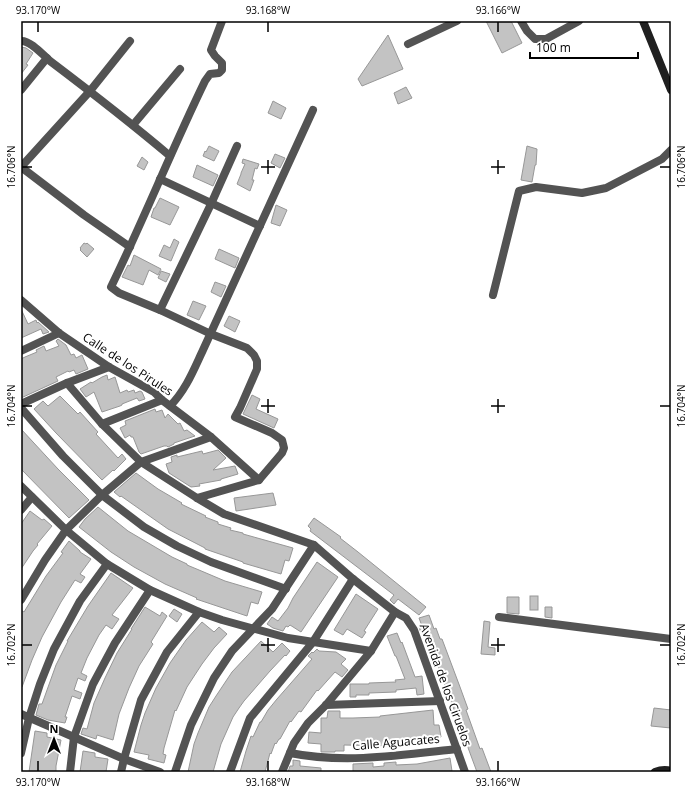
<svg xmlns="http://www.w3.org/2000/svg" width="692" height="793" viewBox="0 0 692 793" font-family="'Open Sans',sans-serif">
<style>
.building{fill:#c3c3c3;stroke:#979797}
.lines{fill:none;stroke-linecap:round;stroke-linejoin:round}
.street{stroke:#535353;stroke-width:8}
.secondary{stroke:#202020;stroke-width:8}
.ticks{fill:none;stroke:#000;stroke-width:1.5}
.labels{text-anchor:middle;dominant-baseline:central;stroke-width:4;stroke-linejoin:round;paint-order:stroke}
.street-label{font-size:12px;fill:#000;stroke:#fff}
.neatline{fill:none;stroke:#000;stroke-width:1.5}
.ticks-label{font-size:10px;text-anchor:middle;fill:#000}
</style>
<rect width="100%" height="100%" fill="#fff"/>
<g class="building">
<polygon points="486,21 511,21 522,43 502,53"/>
<polygon points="388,35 403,69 362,86 358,79"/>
<polygon points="21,47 26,48 33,53 26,64 28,65 21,74"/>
<polygon points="406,87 412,98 398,104 394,93"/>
<polygon points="273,101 286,108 281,119 268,113"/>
<polygon points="209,146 219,151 214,161 203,156 205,151 206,152"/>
<polygon points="527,146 537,149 536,165 535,165 532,182 521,180"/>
<polygon points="275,154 285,158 280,168 271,163"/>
<polygon points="142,157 148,162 144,170 137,166"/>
<polygon points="243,159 259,164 257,169 255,168 252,180 254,180 250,191 237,184 241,174 241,173 245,164 242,163"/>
<polygon points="197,165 218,175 213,186 193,177"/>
<polygon points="160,198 179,207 170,225 151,217 154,208 155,208"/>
<polygon points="276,205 287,210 280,226 271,223"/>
<polygon points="174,239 179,242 171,261 159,256 164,245 170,248"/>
<polygon points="84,243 86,244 87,243 94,249 87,257 80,250 81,249 80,248"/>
<polygon points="219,249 239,258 235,268 215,259"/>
<polygon points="134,255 161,269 158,275 149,270 143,285 122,277 128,265 130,266"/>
<polygon points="161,271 170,274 166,282 158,278"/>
<polygon points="215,282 226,286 221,297 211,292"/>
<polygon points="193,301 206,306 199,320 187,315"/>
<polygon points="21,309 28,324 36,320 37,323 38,322 49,332 43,334 41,329 21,338"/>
<polygon points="229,316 240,321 235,332 224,326"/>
<polygon points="58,339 66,345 71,355 74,354 76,358 82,355 88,369 76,374 74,370 69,372 68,371 56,377 58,381 21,398 21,359 25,357 37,352 36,350 44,346 46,351 59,346 56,341"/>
<polygon points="107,375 108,380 115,377 120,393 127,390 128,392 134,390 135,393 140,391 142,392 145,399 139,401 137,398 122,404 122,405 120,406 102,412 94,392 86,397 80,389 91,382 92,383 102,377"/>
<polygon points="252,395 260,399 256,409 278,419 274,428 243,414"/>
<polygon points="60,396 78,414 80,412 98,432 96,434 118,458 122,454 126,459 114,471 113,470 102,480 56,433 34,409 43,401 48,406"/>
<polygon points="155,409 156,412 162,410 165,418 168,414 178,424 180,423 184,431 187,430 195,436 174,443 174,444 168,447 167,446 164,446 141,454 139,452 133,437 131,437 130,435 125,438 120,428 126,425 125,421"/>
<polygon points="21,429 58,469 89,500 69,518 21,469"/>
<polygon points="218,450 226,458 213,470 235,466 238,474 221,479 221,480 199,484 200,486 191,487 169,473 166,464 172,462 171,457 177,455 177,457 202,451 203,454"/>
<polygon points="136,473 158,489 182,503 181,504 206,516 205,517 218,522 218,524 231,528 230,530 243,533 243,534 293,548 289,561 285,560 281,574 243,563 243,562 205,549 205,548 168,529 121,496 120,497 114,492"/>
<polygon points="273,493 276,505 236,511 234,498"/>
<polygon points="98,507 128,531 172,557 187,564 187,565 199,570 225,581 262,592 258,604 251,602 247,616 196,599 197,598 165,584 134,567 111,552 79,527 85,519"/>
<polygon points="30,511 42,520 44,519 52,526 37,544 38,545 33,551 21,569 21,524"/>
<polygon points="314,518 341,537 340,538 358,552 426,607 419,615 398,599 394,604 390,600 394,595 310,531 311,529 308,526"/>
<polygon points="69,541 80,551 80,552 91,559 80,574 85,577 81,583 75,580 61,602 42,637 32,660 22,687 21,686 21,610 24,612 46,576 63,553 61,552"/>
<polygon points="317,562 338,577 301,632 290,625 288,627 286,626 283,631 273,628 267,624 272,617 278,621 288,608 293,598"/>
<polygon points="111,573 133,588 112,615 119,619 112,629 106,625 99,635 87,658 81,673 87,676 85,681 78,678 74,690 82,693 80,699 72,696 65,717 67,717 65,723 48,720 36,715 39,704 42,704 56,665 68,641 67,641 88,606"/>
<polygon points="356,594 378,609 364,631 366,632 362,638 347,629 343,635 334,630"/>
<rect x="530" y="596" width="8" height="14"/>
<polygon points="507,597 519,597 519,614 507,613"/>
<polygon points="145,607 160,616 162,612 167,616 151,642 153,644 139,666 129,688 119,714 113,740 97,735 96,739 81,734 83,728 87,729 94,703 105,678 117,653 132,629 131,629"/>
<polygon points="545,607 552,607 552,618 545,617"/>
<polygon points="174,609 182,614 177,622 169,616"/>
<polygon points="429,615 434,629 436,628 440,639 442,639 460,687 468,709 466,710 480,749 482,748 491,772 477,772 425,631 421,633 419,627 422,626 419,618"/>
<polygon points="484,621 490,622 488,647 495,648 495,655 481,654"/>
<polygon points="202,622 214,632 219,627 227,634 214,648 202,664 187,687 176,711 175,710 164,748 163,754 166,755 164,763 148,759 149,755 134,752 141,725 145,713 156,688 170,663 186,640"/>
<polygon points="397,633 401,643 402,642 415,677 422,676 424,694 417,695 416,688 396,690 396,692 369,693 369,695 356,695 356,697 350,697 350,684 369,684 369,683 396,682 395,680 405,679 396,656 395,656 387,636"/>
<polygon points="261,641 273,652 282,643 290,651 286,656 285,655 270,671 244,701 239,708 233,717 221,744 213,772 188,772 194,744 198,733 209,707 216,696 232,672"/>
<polygon points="317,649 319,651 336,652 346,659 341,664 348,670 342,677 335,672 318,691 317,690 301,712 299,711 291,722 290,721 280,739 279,739 276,744 275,743 271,754 270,753 265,772 240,772 246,751 251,736 253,737 260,722 261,722 268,710 277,699 312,659 308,656 312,652 313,653"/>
<polygon points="654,708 671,710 671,728 651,726"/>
<polygon points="433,710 434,725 439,725 441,737 410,741 410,742 393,744 393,746 344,745 344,751 335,751 335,752 321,752 321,744 308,743 309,732 321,733 321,718 327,718 328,711 340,711 340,718 353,718 380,717 380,716"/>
<polygon points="35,731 47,733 47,737 61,740 56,766 56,772 29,772"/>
<polygon points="83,751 95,753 95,757 108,759 106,772 80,772"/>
<polygon points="450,758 452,771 446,772 353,772 353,764 373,763 373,767 384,766 384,763 396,762 396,765 417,764"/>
<polygon points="293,760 300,761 300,766 321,768 321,772 288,772 290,766 293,766"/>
</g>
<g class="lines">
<g class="street">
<polyline points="521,21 527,31 535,39 546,39 579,21"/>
<path d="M21,41c9,-1 22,14 29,20 41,31 81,62 120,95"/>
<polyline points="408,44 457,21"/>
<polyline points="21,90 47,58"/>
<polyline points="133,125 180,69"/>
<polyline points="21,167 90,91 130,41"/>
<polyline points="21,167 84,215 130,247"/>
<polyline points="160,179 260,226"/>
<polyline points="493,295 519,191 536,187 582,193 606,188 662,159 671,150"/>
<polyline points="21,300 59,333 109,367 154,392 162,400 211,437 259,480"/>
<polyline points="160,310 211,204 237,146"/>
<polyline points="21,351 59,333"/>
<polyline points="67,383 102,424 141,462 197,498 224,514 314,545 353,579 395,612 406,618 414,630 465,772"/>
<polyline points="21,404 67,383 109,367"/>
<path d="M170,406c16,-16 24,-37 33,-56l110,-240"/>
<polyline points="21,408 63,456 102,495 144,527 177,546 211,562 286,589"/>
<polyline points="102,424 162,400"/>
<polyline points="21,486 66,530 107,564 150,590 199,612 222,620 288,638 371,651"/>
<path d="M197,498l62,-18 23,-27 2,-5 -2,-8 -10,-7 -37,-16 5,-9 17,-39v-8l-3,-6 -7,-7 -36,-14 -51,-24 -41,-17 -8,-6c33,-68 61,-138 94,-206l5,-7 9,-1 3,-3v-7l-7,-7 -4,-6 11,-29"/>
<polyline points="21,510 32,497"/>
<polyline points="21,600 45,560 66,530 102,495 141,462 211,437"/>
<polyline points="499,617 671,639"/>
<polyline points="326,705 440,701"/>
<polyline points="21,714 124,759 160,772"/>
<polyline points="21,753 29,718 40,684 54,649 80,601 107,564"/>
<path d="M290,753c55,11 112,2 167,-4"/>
<polyline points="70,772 74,737 93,684 115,643 150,590"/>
<polyline points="121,772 124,759 141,700 167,652 199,612"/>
<polyline points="175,772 191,725 214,678 232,651 272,609 314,545"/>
<polyline points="230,772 250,718 313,642 353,579"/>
<polyline points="282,772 294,743 308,723 326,705 371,651 395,612"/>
</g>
<g class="secondary">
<polyline points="643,21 671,90"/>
<path d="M655,772c5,-2 10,-3 16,-1"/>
</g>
</g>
<path class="ticks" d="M38,22v10M268,22v10M498,22v10M268,160v14M498,160v14M22,167h10M261,167h14M491,167h14M660,167h10M268,399v14M498,399v14M22,406h10M261,406h14M491,406h14M660,406h10M268,638v14M498,638v14M22,645h10M261,645h14M491,645h14M660,645h10M38,761v10M268,761v10M498,761v10"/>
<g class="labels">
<g class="street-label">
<text transform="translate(128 364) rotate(33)">Calle de los Pirules</text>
<text transform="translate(446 685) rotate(70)">Avenida de los Ciruelos</text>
<text transform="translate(396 742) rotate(-5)">Calle Aguacates</text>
</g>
</g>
<rect width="692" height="793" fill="none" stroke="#ffffff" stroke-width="44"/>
<g transform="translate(54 739)" stroke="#ffffff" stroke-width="3" paint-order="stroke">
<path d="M0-3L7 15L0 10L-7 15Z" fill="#000000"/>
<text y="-6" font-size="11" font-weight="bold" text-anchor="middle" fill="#000000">N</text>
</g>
<path d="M530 52v6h108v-6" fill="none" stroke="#000000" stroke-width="2"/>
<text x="536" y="52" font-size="12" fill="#000000" stroke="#ffffff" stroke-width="3" paint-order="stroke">100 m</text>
<rect x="22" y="22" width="648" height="749" class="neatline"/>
<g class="ticks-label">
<text x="38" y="14">93.170°W</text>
<text x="268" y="14">93.168°W</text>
<text x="498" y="14">93.166°W</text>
<text transform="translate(11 167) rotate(-90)" y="4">16.706°N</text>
<text transform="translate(681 167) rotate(-90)" y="4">16.706°N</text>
<text transform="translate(11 406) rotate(-90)" y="4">16.704°N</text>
<text transform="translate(681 406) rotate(-90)" y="4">16.704°N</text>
<text transform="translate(11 645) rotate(-90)" y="4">16.702°N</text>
<text transform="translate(681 645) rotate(-90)" y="4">16.702°N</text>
<text x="38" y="786">93.170°W</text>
<text x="268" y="786">93.168°W</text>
<text x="498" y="786">93.166°W</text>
</g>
</svg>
